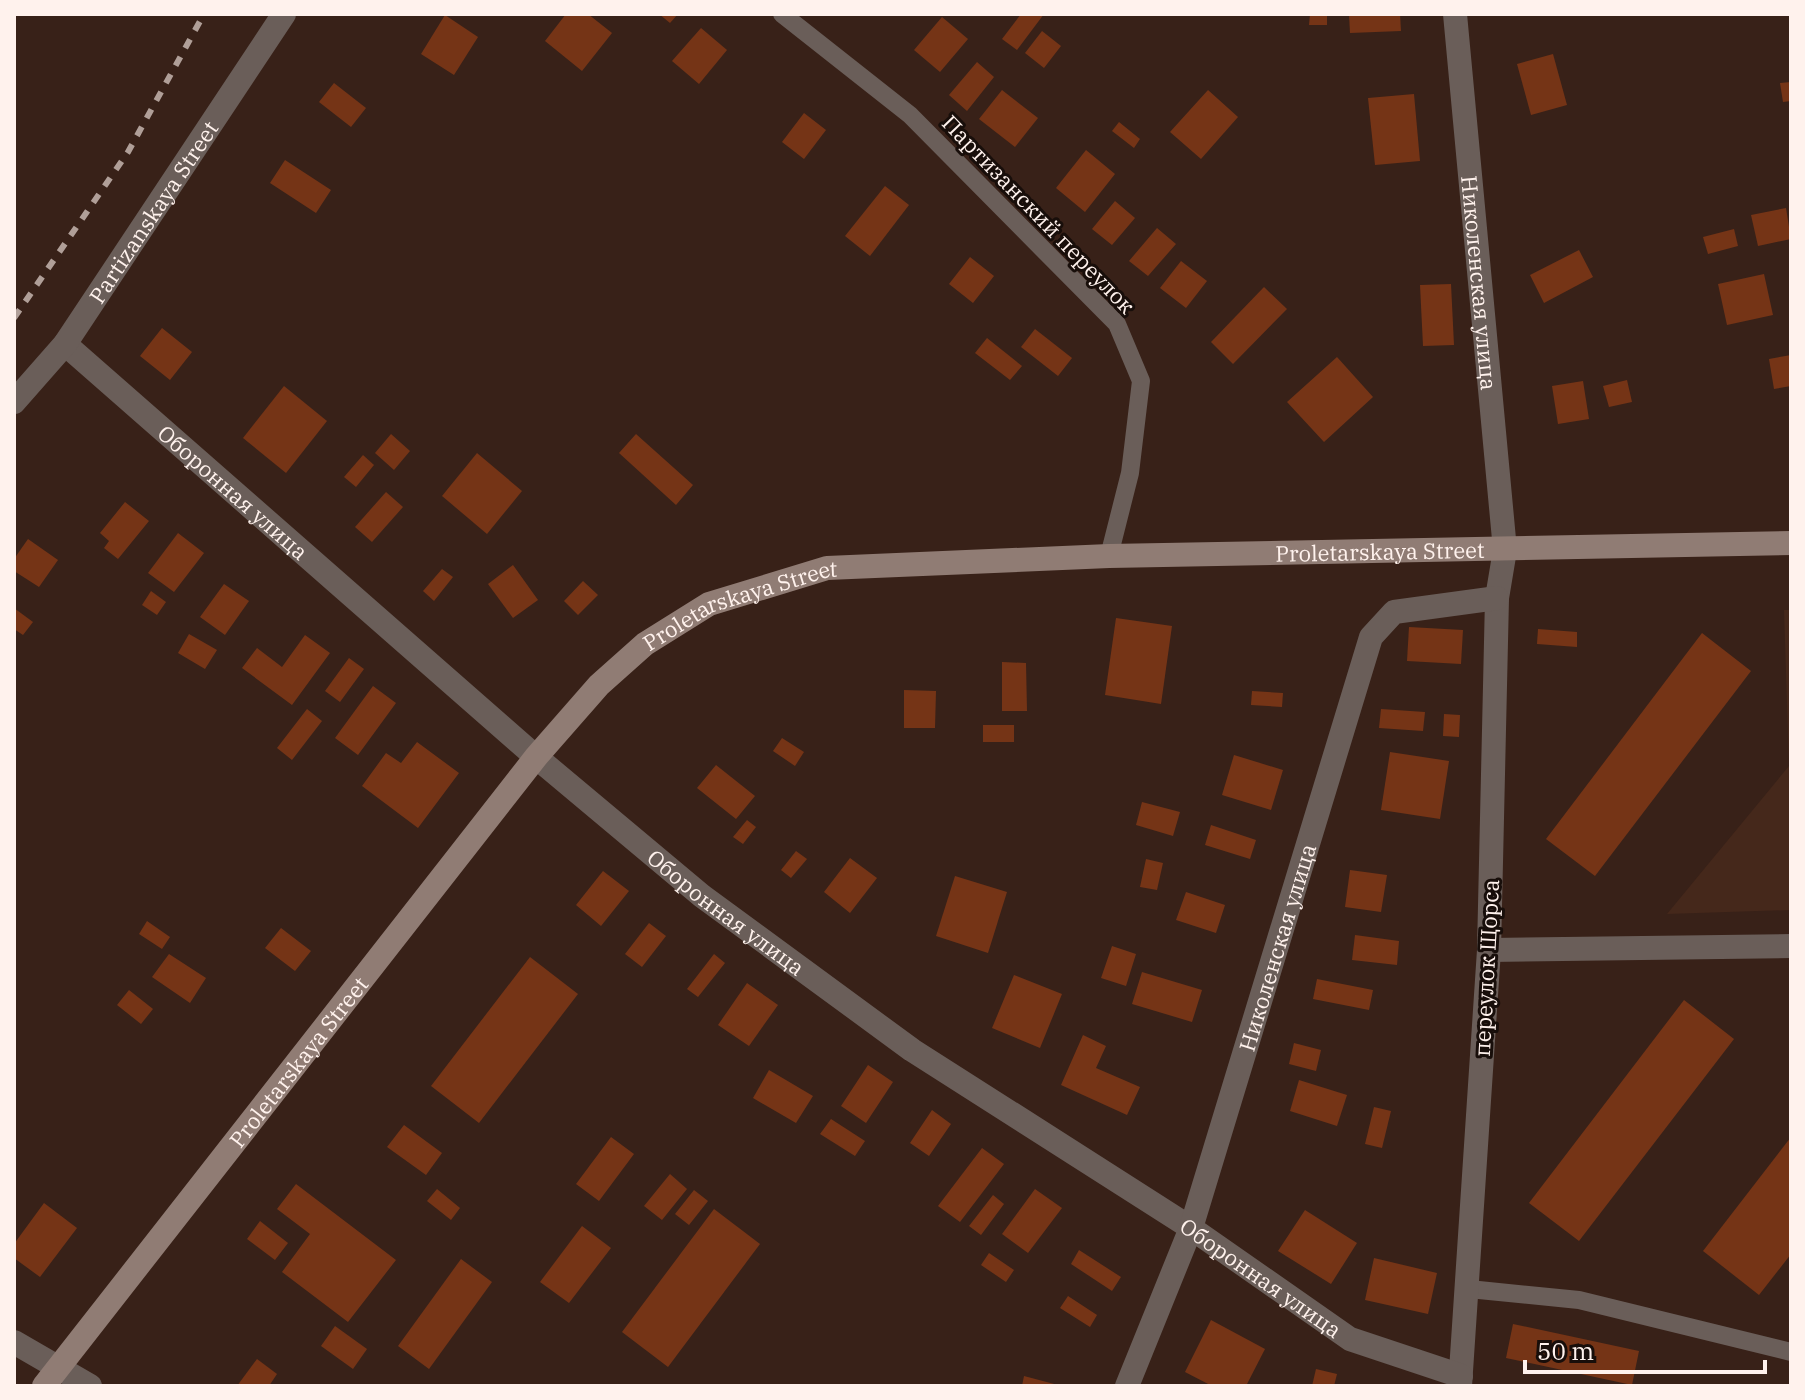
<svg xmlns="http://www.w3.org/2000/svg" width="1805" height="1400" viewBox="0 0 1805 1400" font-family="'IBM Plex Serif',serif">
<style>
.built{fill:#45281b}
.building{fill:#753416}
.lines{fill:none;stroke-linecap:round;stroke-linejoin:round}
.lane{stroke:#6a5e59;stroke-width:18}
.street{stroke:#6a5e59;stroke-width:24}
.secondary{stroke:#907c74;stroke-width:24}
.rail{stroke:#b09f98;stroke-width:6;stroke-dasharray:10 10;stroke-linecap:butt}
.labels{text-anchor:middle;dominant-baseline:central;stroke-width:6;stroke-linejoin:round;paint-order:stroke}
.street-label{font-size:22px;fill:#fff2ed;stroke:#180e0a}
</style>
<rect width="100%" height="100%" fill="#382118"/>
<polygon class="built" points="1784,610 1791,610 1791,910 1667,914 1789,766"/>
<g class="building">
<polygon points="566,14 588,14 612,33 582,71 545,41"/>
<polygon points="659,14 678,14 670,23"/>
<polygon points="1021,14 1044,14 1017,50 1002,39"/>
<polygon points="1310,14 1327,14 1327,25 1309,25"/>
<polygon points="1349,14 1400,14 1401,31 1350,33"/>
<polygon points="445,15 478,37 454,75 421,54"/>
<polygon points="942,17 968,39 940,72 914,50"/>
<polygon points="701,28 727,50 699,84 672,61"/>
<polygon points="1042,31 1061,46 1044,68 1025,53"/>
<polygon points="1553,54 1567,105 1531,115 1517,64"/>
<polygon points="977,62 994,77 967,111 949,95"/>
<polygon points="1791,82 1791,101 1783,102 1780,83"/>
<polygon points="334,83 366,108 351,127 319,102"/>
<polygon points="1002,90 1038,118 1015,147 979,119"/>
<polygon points="1208,90 1238,117 1201,159 1170,132"/>
<polygon points="1414,94 1420,161 1375,165 1368,98"/>
<polygon points="804,113 826,130 804,159 782,142"/>
<polygon points="1119,122 1140,139 1134,148 1112,131"/>
<polygon points="1086,150 1115,174 1085,212 1056,188"/>
<polygon points="285,160 331,190 316,213 270,183"/>
<polygon points="885,186 909,205 870,256 845,236"/>
<polygon points="1115,201 1135,218 1112,245 1092,229"/>
<polygon points="1786,208 1791,239 1758,246 1751,215"/>
<polygon points="1157,228 1176,244 1148,276 1129,261"/>
<polygon points="1734,229 1738,246 1708,254 1703,237"/>
<polygon points="1579,250 1593,277 1544,303 1530,275"/>
<polygon points="970,257 994,276 973,303 949,284"/>
<polygon points="1181,261 1207,281 1186,308 1160,288"/>
<polygon points="1764,274 1773,315 1727,325 1718,284"/>
<polygon points="1451,284 1454,345 1423,346 1420,285"/>
<polygon points="1264,287 1287,309 1233,364 1211,342"/>
<polygon points="162,328 192,352 170,380 140,356"/>
<polygon points="1035,329 1072,358 1058,376 1021,347"/>
<polygon points="987,338 1022,366 1010,380 975,353"/>
<polygon points="1791,355 1791,386 1774,389 1769,359"/>
<polygon points="1337,357 1373,397 1324,442 1287,402"/>
<polygon points="1627,380 1632,402 1609,407 1603,386"/>
<polygon points="1583,381 1589,419 1558,424 1552,386"/>
<polygon points="284,386 327,421 286,473 243,438"/>
<polygon points="391,434 410,451 394,470 375,453"/>
<polygon points="636,434 693,485 676,505 619,453"/>
<polygon points="477,453 522,491 487,534 442,496"/>
<polygon points="363,455 374,465 356,487 344,477"/>
<polygon points="386,492 403,507 372,542 355,527"/>
<polygon points="125,502 149,521 118,559 104,548 109,541 100,533"/>
<polygon points="178,533 204,553 174,592 148,573"/>
<polygon points="28,539 58,560 39,587 14,571 14,559"/>
<polygon points="513,565 538,600 513,618 488,584"/>
<polygon points="442,569 453,577 434,601 423,591"/>
<polygon points="583,581 598,595 578,615 564,601"/>
<polygon points="224,584 249,601 225,635 200,617"/>
<polygon points="151,591 166,602 157,615 142,605"/>
<polygon points="14,608 33,622 23,635 14,629"/>
<polygon points="1116,618 1172,626 1161,704 1105,695"/>
<polygon points="1409,627 1463,630 1461,664 1407,661"/>
<polygon points="1538,629 1577,632 1577,647 1537,644"/>
<polygon points="1702,633 1751,671 1595,876 1546,839"/>
<polygon points="189,634 217,650 205,669 178,653"/>
<polygon points="305,635 330,653 292,705 242,668 257,648 282,667"/>
<polygon points="349,658 364,669 340,702 325,691"/>
<polygon points="1002,662 1026,663 1027,711 1002,711"/>
<polygon points="373,686 396,703 358,755 335,738"/>
<polygon points="904,690 936,691 935,728 904,728"/>
<polygon points="1252,691 1283,693 1282,707 1251,705"/>
<polygon points="307,709 322,721 292,760 277,748"/>
<polygon points="1381,709 1425,712 1423,731 1379,728"/>
<polygon points="1444,714 1460,715 1459,737 1443,736"/>
<rect x="983" y="725" width="31" height="17"/>
<polygon points="782,738 804,752 795,766 773,751"/>
<polygon points="417,742 459,773 418,828 362,786 386,753 401,763"/>
<polygon points="1390,752 1449,761 1440,819 1381,810"/>
<polygon points="1234,755 1283,770 1271,810 1222,795"/>
<polygon points="716,765 755,796 736,819 697,788"/>
<polygon points="1142,802 1180,812 1173,836 1136,825"/>
<polygon points="747,820 756,827 743,844 733,837"/>
<polygon points="1211,825 1256,840 1250,859 1205,845"/>
<polygon points="796,851 807,859 791,878 781,870"/>
<polygon points="850,858 877,878 850,913 824,892"/>
<polygon points="1146,859 1163,863 1157,890 1140,887"/>
<polygon points="1350,870 1387,875 1381,912 1345,907"/>
<polygon points="603,871 629,891 601,926 576,905"/>
<polygon points="955,876 1007,892 988,953 936,936"/>
<polygon points="1186,892 1225,905 1216,933 1176,920"/>
<polygon points="147,921 170,937 162,949 139,934"/>
<polygon points="649,923 666,936 642,967 625,954"/>
<polygon points="281,928 311,951 295,971 265,948"/>
<polygon points="1355,935 1399,941 1397,965 1352,960"/>
<polygon points="1112,946 1136,954 1126,986 1101,978"/>
<polygon points="169,954 206,978 190,1003 152,977"/>
<polygon points="714,954 725,963 698,997 687,989"/>
<polygon points="530,957 578,994 479,1123 431,1086"/>
<polygon points="1142,972 1202,990 1192,1022 1132,1004"/>
<polygon points="1014,975 1062,994 1040,1048 992,1028"/>
<polygon points="1317,979 1373,990 1369,1010 1313,999"/>
<polygon points="747,983 778,1005 749,1046 718,1025"/>
<polygon points="129,990 153,1009 141,1024 117,1005"/>
<polygon points="1684,1000 1734,1039 1579,1241 1529,1203"/>
<polygon points="1083,1035 1106,1046 1096,1068 1140,1087 1127,1115 1061,1085"/>
<polygon points="1294,1043 1321,1050 1316,1071 1289,1064"/>
<polygon points="868,1065 893,1082 866,1123 841,1106"/>
<polygon points="769,1070 813,1096 796,1123 753,1098"/>
<polygon points="1299,1080 1347,1095 1337,1126 1290,1111"/>
<polygon points="1374,1107 1391,1111 1382,1148 1365,1144"/>
<polygon points="932,1110 951,1124 929,1156 910,1143"/>
<polygon points="831,1119 865,1141 855,1156 820,1134"/>
<polygon points="404,1125 442,1153 426,1175 387,1147"/>
<polygon points="611,1137 634,1154 599,1201 576,1184"/>
<polygon points="1791,1137 1791,1254 1759,1295 1703,1251"/>
<polygon points="982,1148 1004,1164 960,1222 938,1206"/>
<polygon points="670,1174 687,1189 662,1220 644,1206"/>
<polygon points="296,1184 396,1260 348,1322 282,1272 310,1234 277,1209"/>
<polygon points="437,1189 460,1208 451,1220 427,1201"/>
<polygon points="1035,1189 1062,1208 1028,1253 1002,1234"/>
<polygon points="694,1190 708,1201 689,1225 675,1214"/>
<polygon points="993,1195 1004,1204 981,1235 969,1226"/>
<polygon points="44,1203 77,1228 40,1277 14,1258 14,1244"/>
<polygon points="714,1209 760,1244 668,1367 622,1332"/>
<polygon points="1305,1210 1357,1243 1331,1284 1278,1251"/>
<polygon points="260,1221 288,1243 275,1260 247,1239"/>
<polygon points="582,1226 611,1248 569,1303 540,1282"/>
<polygon points="1079,1250 1121,1277 1112,1291 1071,1264"/>
<polygon points="989,1253 1014,1270 1006,1282 981,1265"/>
<polygon points="1374,1258 1437,1273 1428,1314 1365,1300"/>
<polygon points="461,1259 492,1282 429,1369 398,1346"/>
<polygon points="1068,1296 1097,1315 1090,1327 1060,1308"/>
<polygon points="1211,1320 1265,1349 1246,1386 1212,1386 1185,1372"/>
<polygon points="1513,1324 1639,1351 1632,1385 1506,1358"/>
<polygon points="335,1326 367,1349 353,1369 321,1346"/>
<polygon points="257,1359 277,1374 269,1386 237,1386"/>
<polygon points="1316,1369 1337,1374 1334,1386 1312,1386"/>
<polygon points="1024,1376 1058,1385 1058,1386 1022,1386"/>
</g>
<g class="lines">
<g class="lane">
<polyline points="782,14 910,115 1117,324 1141,381 1130,473 1109,556"/>
<polyline points="1469,1289 1579,1300 1791,1352"/>
</g>
<g class="street">
<path id="s1" d="M1455,14l50,536 -8,48 -8,352 -29,436"/>
<path id="s2" d="M65,344l471,413 166,139 210,154 279,178 159,111 111,37"/>
<path id="s3" d="M14,402l51,-58 219,-330"/>
<polyline points="1489,950 1791,946"/>
<polyline points="14,1342 90,1386"/>
<path id="s4" d="M1127,1386l64,-158 180,-591 23,-25 103,-14"/>
</g>
<path class="secondary" id="s5" d="M44,1386l492,-629 63,-72 46,-41 64,-40 118,-36 282,-12 682,-13"/>
<polyline class="rail" points="14,318 128,152 204,14"/>
</g>
<g class="labels">
<g class="street-label">
<text stroke="none"><textPath href="#s3" startOffset="236">Partizanskaya Street</textPath></text>
<text transform="translate(1039 214) rotate(46)">Партизанский переулок</text>
<text stroke="none"><textPath href="#s1" startOffset="270">Николенская улица</textPath></text>
<text stroke="none"><textPath href="#s2" startOffset="224">Оборонная улица</textPath></text>
<text stroke="none"><textPath href="#s5" startOffset="1708">Proletarskaya Street</textPath></text>
<text stroke="none"><textPath href="#s5" startOffset="1060">Proletarskaya Street</textPath></text>
<text stroke="none"><textPath href="#s2" startOffset="872">Оборонная улица</textPath></text>
<text stroke="none"><textPath href="#s4" startOffset="464">Николенская улица</textPath></text>
<text transform="translate(1486 968) rotate(-87)">переулок Щорса</text>
<text stroke="none"><textPath href="#s5" startOffset="412">Proletarskaya Street</textPath></text>
<text stroke="none"><textPath href="#s2" startOffset="1520">Оборонная улица</textPath></text>
</g>
</g>
<rect width="1805" height="1400" fill="none" stroke="#fff2ed" stroke-width="32"/>
<path d="M1525 1360v12h240v-12" fill="none" stroke="#fff2ed" stroke-width="4"/>
<text x="1537" y="1360" font-size="24" fill="#fff2ed" stroke="#180e0a" stroke-width="6" paint-order="stroke">50 m</text>
</svg>
